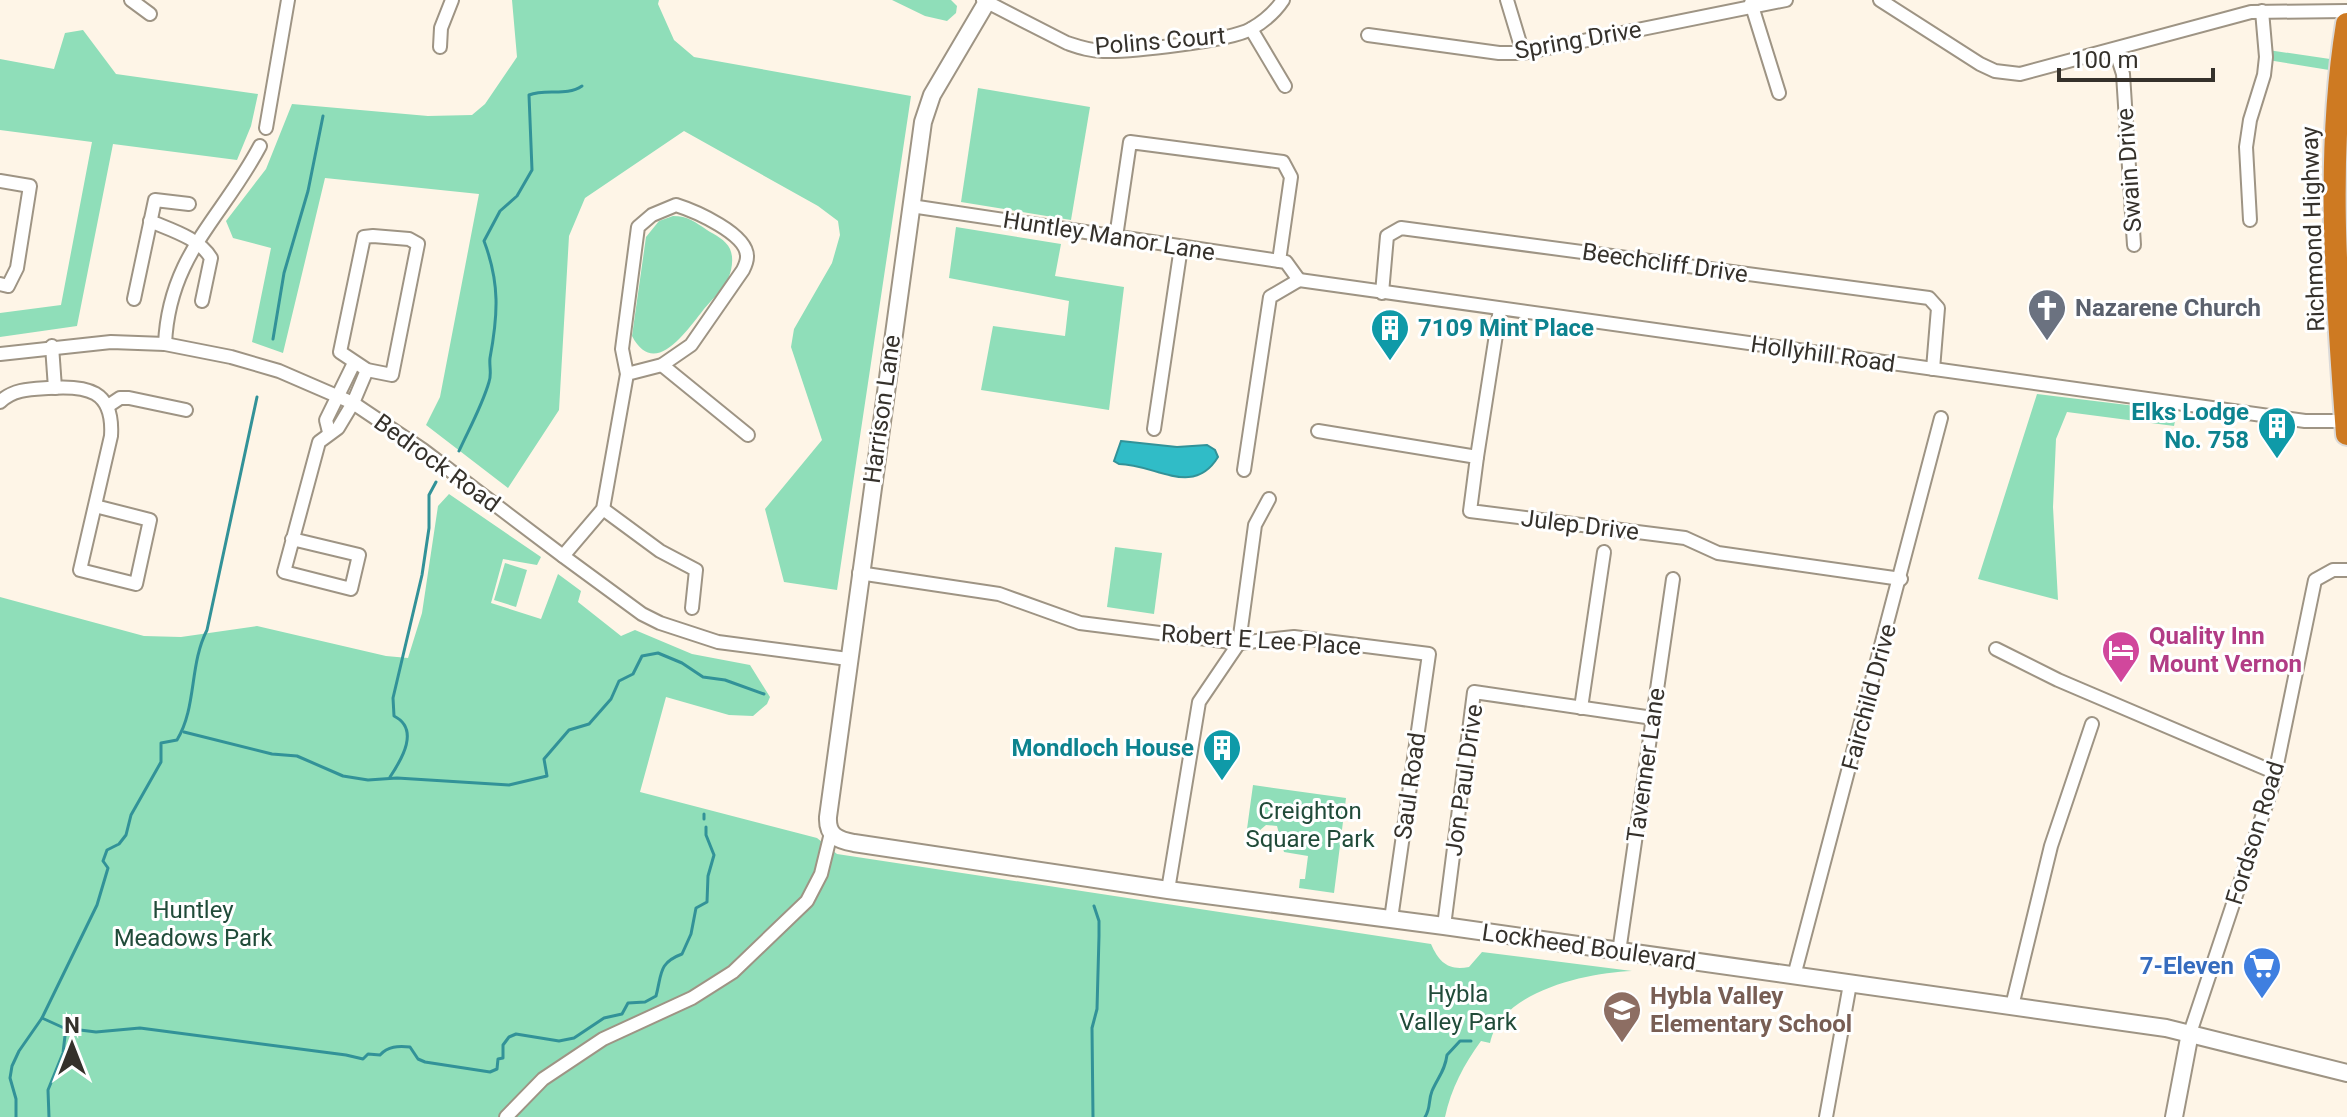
<svg xmlns="http://www.w3.org/2000/svg" width="2347" height="1117" viewBox="0 0 2347 1117" font-family="Roboto,sans-serif">
<style>
.green{fill:#8fdeb9}
.water{fill:#30bcc7;stroke:#329298;stroke-width:2}
.lines{fill:none;stroke-linecap:round;stroke-linejoin:round}
.stream{stroke:#329298;stroke-width:3}
.street-casing{stroke:#9e9484;stroke-width:16}
.secondary-casing{stroke:#9e9484;stroke-width:20}
.highway-casing{stroke:#dbdad9;stroke-width:26}
.street{stroke:#fff;stroke-width:12}
.secondary{stroke:#fff;stroke-width:16}
.highway{stroke:#ce7a22;stroke-width:22}
.labels{text-anchor:middle;dominant-baseline:central;stroke-width:6;stroke-linejoin:round;paint-order:stroke}
.street-label{font-size:24px;fill:#35312b;stroke:#fff}
.worship-label{font-size:24px;font-weight:bold;fill:#5b616d;stroke:#fff;text-anchor:start}
.culture-label{font-size:24px;font-weight:bold;fill:#0d838f;stroke:#fff;text-anchor:end}
.hotel-label{font-size:24px;font-weight:bold;fill:#b23c85;stroke:#fff;text-anchor:start}
.park-label{font-size:24px;fill:#204b39;stroke:#fff}
.shop-label{font-size:24px;font-weight:bold;fill:#366cbe;stroke:#fff;text-anchor:end}
.education-label{font-size:24px;font-weight:bold;fill:#785e54;stroke:#fff;text-anchor:start}
</style>
<rect width="100%" height="100%" fill="#fef5e7"/>
<g class="green">
<polygon points="512,0 659,0 658,4 674,40 694,57 911,96 837,590 784,582 765,509 822,440 791,347 794,329 832,263 840,235 838,221 818,206 684,131 585,198 569,236 559,410 508,488 426,425 440,397 479,194 325,178 283,353 252,342 271,248 233,238 226,221 266,169 292,104 428,116 472,115 485,104 517,57"/>
<polygon points="892,0 951,0 957,6 956,13 947,21 925,16"/>
<polygon points="83,30 116,74 258,94 251,126 237,160 113,144 77,326 0,337 0,313 61,305 92,142 0,130 0,59 54,69 65,33"/>
<polygon points="2268,50 2330,59 2329,70 2268,60"/>
<polygon points="978,88 1090,107 1071,220 961,202"/>
<path d="M673,216c15,0 22,6 34,14 8,5 19,10 23,19 4,9 2,21 -2,30 -6,12 -19,23 -27,34 -17,21 -47,65 -69,23l14,-99 13,-16z"/>
<polygon points="956,227 1061,244 1055,276 1124,287 1109,410 981,390 993,326 1065,336 1069,301 949,278"/>
<polygon points="2037,394 2177,411 2174,426 2067,412 2056,439 2053,507 2058,600 1978,579"/>
<path d="M449,494l92,63 -4,8 -34,-6 -12,44 50,16 17,-45 23,17 -3,11 43,34 14,-6 57,24 58,11 20,32 -3,7 -14,12 -24,-1 -63,-18 -26,95 177,46 20,16 594,90c8,18 17,27 38,23l13,-15 150,19c-46,2 -131,20 -142,72l-9,-2c-17,23 -30,48 -36,76h-1445v-520l144,39 37,1 76,-11 129,30 22,2 14,-45 16,-107z"/>
<polygon points="1115,547 1162,553 1154,614 1107,607"/>
<polygon points="505,563 527,570 516,607 494,600"/>
<polygon points="1253,785 1346,798 1334,893 1299,888 1300,879 1305,879 1308,856 1284,852 1277,826 1266,825 1259,831 1247,829"/>
</g>
<path class="water" d="M1121,441l56,6 30,-2 8,5 3,7c-25,41 -63,7 -99,7l-5,-3z"/>
<g class="lines">
<g class="stream">
<polyline points="273,339 284,273 308,191 323,116"/>
<path d="M459,451c10,-22 23,-45 30,-69 3,-8 0,-16 1,-24 8,-43 10,-75 -6,-117l16,-30 17,-15 15,-26 -3,-75c17,-7 37,2 53,-9"/>
<polyline points="184,732 272,754 297,756 343,776 368,780 397,778 509,785 547,776 544,759 569,730 589,724 611,699 619,681 633,674 642,656 658,653 682,663 703,677 725,680 764,694"/>
<path d="M390,777c12,-18 30,-48 4,-61l-1,-18 29,-123 7,-47v-33l7,-13"/>
<polyline points="704,819 704,814"/>
<path d="M42,1018l22,10 32,4 44,-4 206,27 17,4 5,-5 12,1c8,-9 18,-9 30,-8l8,12 7,3 65,10 7,-3 1,-10 5,-1v-13l6,-8 7,-3 43,7 15,-3 30,-20 18,-4 6,-11 17,-1 11,-6c6,-22 2,-33 26,-42l9,-20 5,-26 11,-6 1,-26 6,-21 -8,-20v-8"/>
<path d="M16,1117v-18l-6,-21 2,-12 7,-15 23,-33 55,-113 11,-37 -5,-7 4,-11 12,-6 7,-9 5,-20 30,-53v-19l16,-3c20,-33 12,-75 30,-110l50,-233"/>
<polyline points="49,1117 48,1090 63,1053 65,1036"/>
<polyline points="1093,1117 1092,1028 1097,1009 1099,936 1099,921 1094,906"/>
<path d="M1425,1117c6,-9 3,-16 7,-26 6,-14 13,-20 15,-36l13,-14h11"/>
</g>
<defs>
<g id="street">
<polyline points="131,0 150,14"/>
<path d="M983,0l84,43c12,4 23,8 36,8 27,1 126,-10 148,-22 12,-7 24,-17 32,-29"/>
<polyline points="1507,0 1523,53"/>
<polyline points="1880,0 1980,64 1995,71 2020,74 2251,12 2347,11"/>
<polyline points="1751,3 1779,93"/>
<polyline points="1251,29 1285,86"/>
<polyline points="1368,35 1499,53 1523,53 1786,0"/>
<polyline points="440,47 441,28 452,0"/>
<polyline points="2115,49 2123,74 2134,245"/>
<polyline points="266,128 288,0"/>
<polyline points="0,181 30,186 17,268 8,286 0,284"/>
<polyline points="911,206 1286,262 1299,280"/>
<polyline points="2250,220 2246,147 2250,120 2264,75 2266,57 2262,11"/>
<path d="M150,221c21,9 49,17 61,37l-9,43"/>
<polygon points="373,236 409,239 418,244 392,375 367,370 340,352 364,237"/>
<polyline points="1116,237 1130,142 1283,162 1291,177 1279,261"/>
<polyline points="1299,280 2305,421 2347,421"/>
<polyline points="1382,293 1387,236 1401,228 1929,298 1938,308 1933,369"/>
<polyline points="134,299 155,200 189,204"/>
<path d="M165,344c4,-89 57,-126 95,-198"/>
<polyline points="52,346 55,388"/>
<polyline points="0,354 111,342 165,344 231,357 279,371 353,403 423,450 563,556 642,614 660,623 718,642 848,659"/>
<polyline points="662,365 748,435"/>
<path d="M0,402c13,-13 31,-13 48,-14 39,-3 66,2 63,48l-31,134 56,14 14,-64 -55,-14"/>
<polyline points="108,406 120,398 129,398 186,410"/>
<polyline points="1154,429 1181,247"/>
<polyline points="1318,431 1477,457 1470,511 1685,538 1718,553 1901,579"/>
<polyline points="329,432 326,420 354,363"/>
<polyline points="1477,457 1500,309"/>
<polyline points="1244,470 1270,297 1299,280"/>
<polyline points="603,509 660,551 696,570 692,608"/>
<polyline points="292,539 359,555 351,589 284,572 319,442 338,428 353,403 367,370"/>
<path d="M563,556l40,-47 24,-135 -5,-25 16,-122 14,-12 24,-10c19,6 72,29 71,52 0,5 -2,9 -4,13l-52,75 -29,20 -35,9"/>
<polyline points="859,573 999,594 1080,623 1239,643 1294,637 1429,654 1391,919"/>
<polyline points="1996,649 2058,680 2276,773"/>
<polyline points="1581,708 1604,552"/>
<polyline points="1168,890 1199,702 1239,643 1255,525 1269,499"/>
<polyline points="1444,926 1474,692 1653,718"/>
<polyline points="1619,952 1673,579"/>
<polyline points="1794,976 1941,418"/>
<polyline points="2012,1006 2051,846 2092,724"/>
<polyline points="2190,1033 2273,784 2315,580 2333,570 2347,570"/>
<polyline points="506,1117 543,1079 603,1039 692,998 733,972 807,901 821,874 831,833"/>
<polyline points="1826,1117 1850,984"/>
</g>
<g id="secondary">
<path d="M988,0l-56,95 -9,27 -95,695c-1,19 10,23 26,26l314,47 276,36 722,102 181,45"/>
<polyline points="2174,1117 2190,1033"/>
</g>
<path id="highway" d="M2347,24c-22,135 -10,273 0,410"/>
</defs>
<use href="#street" class="street-casing"/>
<use href="#secondary" class="secondary-casing"/>
<use href="#highway" class="highway-casing"/>
<use href="#street" class="street"/>
<use href="#secondary" class="secondary"/>
<use href="#highway" class="highway"/>
</g>
<defs>
<symbol id="church-pin" viewBox="-11 -11 22 30"><path d="M0 17L-7.5 6A9.5 9.5 0 1 1 7.5 6Z" fill="#6b7280" stroke="#fff"/><path d="M-1.2-6h2.4v3.5h3.3v2.4h-3.3V6h-2.4V-.1h-3.3v-2.4h3.3Z" fill="#fff"/></symbol>
<symbol id="building-pin" viewBox="-11 -11 22 30"><path d="M0 17L-7.5 6A9.5 9.5 0 1 1 7.5 6Z" fill="#0f9aa8" stroke="#fff"/><path d="M-4-6H4V6H1V3H-1V6H-4ZM-2.5-4.3h1.7v1.8h-1.7ZM.8-4.3h1.7v1.8H.8ZM-2.5-1h1.7V.8h-1.7ZM.8-1h1.7V.8H.8Z" fill="#fff"/></symbol>
<symbol id="hotel-pin" viewBox="-11 -11 22 30"><path d="M0 17L-7.5 6A9.5 9.5 0 1 1 7.5 6Z" fill="#d1479c" stroke="#fff"/><path d="M-6-4.5h1.5V1H6V5H4.5V3h-9V5H-6ZM-4 0a1.8 1.8 0 1 1 3.6 0ZM.5 0V-2.5h3Q6-2.5 6 0Z" fill="#fff"/></symbol>
<symbol id="supermarket-pin" viewBox="-11 -11 22 30"><path d="M0 17L-7.5 6A9.5 9.5 0 1 1 7.5 6Z" fill="#3f7fe0" stroke="#fff"/><path d="M-6-5.5h2.5l.6 2H6L4.5 2H-2.5L-4.4-4H-6ZM-1.5 3.2a1.3 1.3 0 1 0 .1 0ZM3 3.2a1.3 1.3 0 1 0 .1 0Z" fill="#fff"/></symbol>
<symbol id="school-pin" viewBox="-11 -11 22 30"><path d="M0 17L-7.5 6A9.5 9.5 0 1 1 7.5 6Z" fill="#8d6e63" stroke="#fff"/><path d="M0-5L7-2L0 1L-7-2ZM-4 1L0 2.5L4 1V4Q0 6-4 4Z" fill="#fff"/></symbol>
</defs>
<g fill-rule="evenodd">
<use href="#church-pin" x="2025" y="286" width="44" height="60"/>
<use href="#building-pin" x="1368" y="306" width="44" height="60"/>
<use href="#building-pin" x="2255" y="404" width="44" height="60"/>
<use href="#hotel-pin" x="2099" y="628" width="44" height="60"/>
<use href="#building-pin" x="1200" y="726" width="44" height="60"/>
<use href="#supermarket-pin" x="2240" y="944" width="44" height="60"/>
<use href="#school-pin" x="1600" y="988" width="44" height="60"/>
</g>
<g class="labels">
<g class="street-label">
<text transform="translate(1578 40) rotate(-10)">Spring Drive</text>
<text transform="translate(1160 41) rotate(-5)">Polins Court</text>
<text transform="translate(2129 170) rotate(-94)">Swain Drive</text>
<text transform="translate(2313 229) rotate(-92)">Richmond Highway</text>
<text transform="translate(1109 236) rotate(9)">Huntley Manor Lane</text>
<text transform="translate(1665 263) rotate(8)">Beechcliff Drive</text>
<text transform="translate(1823 354) rotate(8)">Hollyhill Road</text>
<text transform="translate(882 409) rotate(-82)">Harrison Lane</text>
<text transform="translate(437 463) rotate(36)">Bedrock Road</text>
<text transform="translate(1580 525) rotate(7)">Julep Drive</text>
<text transform="translate(1261 640) rotate(4)">Robert E Lee Place</text>
<text transform="translate(1869 697) rotate(-75)">Fairchild Drive</text>
<text transform="translate(1646 765) rotate(-82)">Tavenner Lane</text>
<text transform="translate(1464 780) rotate(-82)">Jon Paul Drive</text>
<text transform="translate(1410 786) rotate(-82)">Saul Road</text>
<text transform="translate(2255 833) rotate(-73)">Fordson Road</text>
<text transform="translate(1589 947) rotate(8)">Lockheed Boulevard</text>
</g>
<g class="worship-label">
<text x="2075" y="308">Nazarene Church</text>
</g>
<g class="culture-label">
<text x="1418" y="328" text-anchor="start">7109 Mint Place</text>
<text x="2249" y="412">Elks Lodge<tspan x="2249" dy="28">No. 758</tspan></text>
<text x="1194" y="748">Mondloch House</text>
</g>
<g class="hotel-label">
<text x="2149" y="636">Quality Inn<tspan x="2149" dy="28">Mount Vernon</tspan></text>
</g>
<g class="park-label">
<text x="1310" y="811">Creighton<tspan x="1310" dy="28">Square Park</tspan></text>
<text x="193" y="910">Huntley<tspan x="193" dy="28">Meadows Park</tspan></text>
<text x="1458" y="994">Hybla<tspan x="1458" dy="28">Valley Park</tspan></text>
</g>
<g class="shop-label">
<text x="2234" y="966">7-Eleven</text>
</g>
<g class="education-label">
<text x="1650" y="996">Hybla Valley<tspan x="1650" dy="28">Elementary School</tspan></text>
</g>
</g>
<g transform="translate(72 1045)" stroke="#ffffff" stroke-width="6" paint-order="stroke">
<path d="M0-6L14 30L0 20L-14 30Z" fill="#35312b"/>
<text y="-12" font-size="22" font-weight="bold" text-anchor="middle" fill="#35312b">N</text>
</g>
<path d="M2059 68v12h154v-12" fill="none" stroke="#35312b" stroke-width="4"/>
<text x="2071" y="68" font-size="24" fill="#35312b" stroke="#ffffff" stroke-width="6" paint-order="stroke">100 m</text>
</svg>
